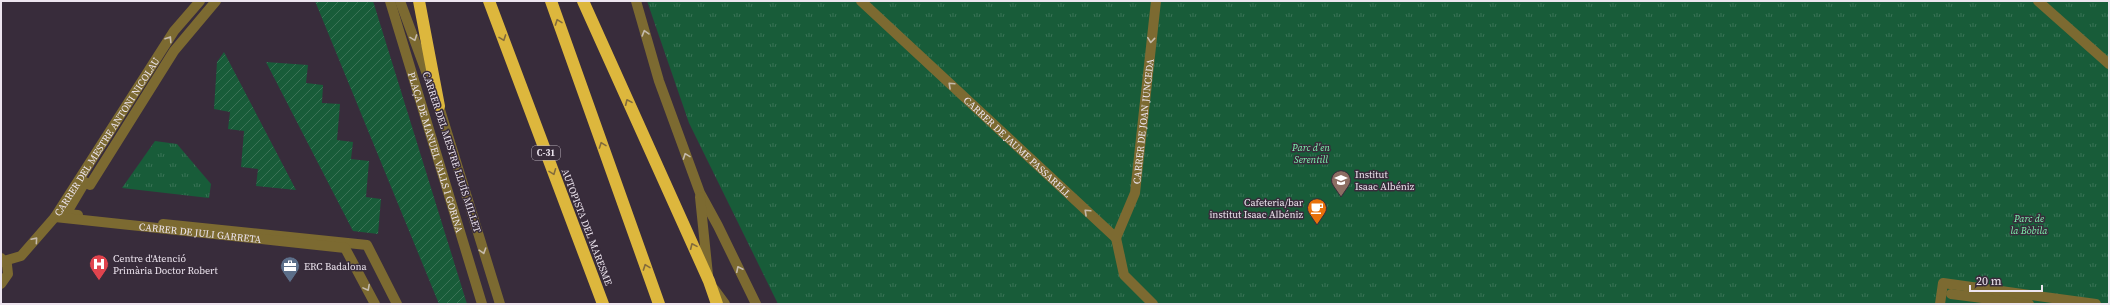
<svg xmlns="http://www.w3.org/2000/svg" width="2110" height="305" viewBox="0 0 2110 305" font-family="'Source Serif 4',serif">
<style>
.park{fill:url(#park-tufts)}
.garden{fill:url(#garden-furrows)}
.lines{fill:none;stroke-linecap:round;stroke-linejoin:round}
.pedestrian{stroke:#7c6a31;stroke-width:10}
.minor{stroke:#7c6a31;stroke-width:10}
.tertiary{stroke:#7c6a31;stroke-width:10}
.motorway{stroke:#ddb73d;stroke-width:12}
.oneway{stroke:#826b3c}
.oneway2{stroke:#c5baac}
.labels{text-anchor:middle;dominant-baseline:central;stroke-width:3;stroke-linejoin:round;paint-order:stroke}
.shield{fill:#382c3b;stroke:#b7aeb9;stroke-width:1}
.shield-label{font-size:9px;font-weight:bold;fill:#ede5ef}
.street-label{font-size:10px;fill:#ede5ef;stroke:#382c3b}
.park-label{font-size:10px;font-style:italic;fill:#7ff6b0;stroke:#382c3b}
.poi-label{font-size:10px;fill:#ede5ef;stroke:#382c3b;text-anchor:start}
</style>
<defs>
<pattern id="park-tufts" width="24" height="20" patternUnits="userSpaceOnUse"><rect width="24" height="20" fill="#185c39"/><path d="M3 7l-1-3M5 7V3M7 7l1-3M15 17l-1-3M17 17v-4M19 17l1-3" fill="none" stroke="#3a7356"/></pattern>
<pattern id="garden-furrows" width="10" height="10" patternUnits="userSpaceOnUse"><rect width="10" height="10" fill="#185c39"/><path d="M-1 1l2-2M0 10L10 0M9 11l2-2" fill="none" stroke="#3a7356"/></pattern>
</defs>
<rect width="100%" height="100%" fill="#382c3b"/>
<g class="park">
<polygon points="647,1 2109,1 2109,304 778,304 689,123"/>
<polygon points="155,141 177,144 211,184 209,198 122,188"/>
</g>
<g class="garden">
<polygon points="315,1 373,1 467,304 439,304"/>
<polygon points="224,52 296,190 256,186 258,169 241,167 244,131 228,129 230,112 214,109 217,62"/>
<polygon points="266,62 308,65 306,83 323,85 322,103 340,104 337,140 353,142 351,159 369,161 366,197 381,199 378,234 353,231"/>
</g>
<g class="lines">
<g class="pedestrian">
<path id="s1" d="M390,1l92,303"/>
<polyline points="2038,1 2109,64"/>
<polyline points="78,215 66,214 85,182 90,185 174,51 216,1"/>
<polyline points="163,224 367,245 397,304"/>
<polyline points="1116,238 1124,275 1153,304"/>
<polyline points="1951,294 2029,304"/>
<polyline points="1940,304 1943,283 2096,304"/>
</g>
<g class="minor">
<path id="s2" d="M861,1l255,237 19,-45 21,-192"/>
<path id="s3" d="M55,217l290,31 30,56"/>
<polyline points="1,258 7,265 8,274 1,284"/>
<path id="s4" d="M4,261l17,-5 34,-39 119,-186 26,-30"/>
</g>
<g class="tertiary">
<polyline points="400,1 431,85"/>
<polyline points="636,1 659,81 700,193 718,226 756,304"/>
<polyline points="437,100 500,304"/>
<polyline points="700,197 708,275"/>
<polyline points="714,289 725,304"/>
</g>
<g class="motorway">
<polyline points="419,1 439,106"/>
<polyline points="489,1 603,304"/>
<polyline points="551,1 659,304"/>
<polyline points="583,1 709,281 717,304"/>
</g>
</g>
<defs><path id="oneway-chevron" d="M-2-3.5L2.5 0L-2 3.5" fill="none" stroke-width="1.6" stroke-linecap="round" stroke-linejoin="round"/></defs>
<g class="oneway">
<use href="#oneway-chevron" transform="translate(558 22) rotate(-110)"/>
<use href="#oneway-chevron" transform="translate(503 38) rotate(70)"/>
<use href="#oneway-chevron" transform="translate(628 102) rotate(-114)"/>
<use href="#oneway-chevron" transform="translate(602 145) rotate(-110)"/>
<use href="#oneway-chevron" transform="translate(553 172) rotate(69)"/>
<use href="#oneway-chevron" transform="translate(693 246) rotate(-114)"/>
<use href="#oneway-chevron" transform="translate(646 267) rotate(-110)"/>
</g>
<g class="oneway2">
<use href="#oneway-chevron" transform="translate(645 33) rotate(-106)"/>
<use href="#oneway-chevron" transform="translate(414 38) rotate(70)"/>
<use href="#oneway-chevron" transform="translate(169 39) rotate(-57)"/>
<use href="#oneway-chevron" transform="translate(1151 40) rotate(96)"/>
<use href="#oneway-chevron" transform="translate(951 85) rotate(-137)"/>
<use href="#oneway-chevron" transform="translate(686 156) rotate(-110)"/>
<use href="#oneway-chevron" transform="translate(1087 212) rotate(-137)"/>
<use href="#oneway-chevron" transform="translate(35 240) rotate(-49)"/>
<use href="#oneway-chevron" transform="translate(483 251) rotate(73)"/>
<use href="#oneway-chevron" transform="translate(739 269) rotate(-116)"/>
<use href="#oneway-chevron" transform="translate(367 288) rotate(62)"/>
</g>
<defs>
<symbol id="school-pin" viewBox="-11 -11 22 30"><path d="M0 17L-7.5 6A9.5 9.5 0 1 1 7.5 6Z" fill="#8d6e63" stroke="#382c3b"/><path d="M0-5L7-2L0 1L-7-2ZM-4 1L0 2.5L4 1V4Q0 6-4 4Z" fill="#fff"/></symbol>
<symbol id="cafe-pin" viewBox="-11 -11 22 30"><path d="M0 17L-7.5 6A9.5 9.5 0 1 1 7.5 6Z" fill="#e8710a" stroke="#382c3b"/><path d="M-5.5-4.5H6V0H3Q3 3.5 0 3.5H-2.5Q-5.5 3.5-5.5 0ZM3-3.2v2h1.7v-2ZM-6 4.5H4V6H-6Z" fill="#fff"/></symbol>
<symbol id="hospital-pin" viewBox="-11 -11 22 30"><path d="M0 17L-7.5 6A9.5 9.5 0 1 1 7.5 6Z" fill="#e0444e" stroke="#382c3b"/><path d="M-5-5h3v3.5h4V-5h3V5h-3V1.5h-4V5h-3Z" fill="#fff"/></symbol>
<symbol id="office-pin" viewBox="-11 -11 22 30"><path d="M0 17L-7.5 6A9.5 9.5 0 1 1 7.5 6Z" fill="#5c6f8a" stroke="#382c3b"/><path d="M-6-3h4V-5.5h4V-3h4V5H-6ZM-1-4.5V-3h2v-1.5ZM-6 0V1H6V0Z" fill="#fff"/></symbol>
</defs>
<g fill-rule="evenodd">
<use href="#school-pin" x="1330" y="169" width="22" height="30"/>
<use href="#cafe-pin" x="1306" y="197" width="22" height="30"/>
<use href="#hospital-pin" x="88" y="253" width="22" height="30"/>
<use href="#office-pin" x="279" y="255" width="22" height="30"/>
</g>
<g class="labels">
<rect class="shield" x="532" y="146" width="28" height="14" rx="3"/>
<g class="shield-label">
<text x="546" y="153">C-31</text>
</g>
<g class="street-label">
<text stroke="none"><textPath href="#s2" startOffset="469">CARRER DE JOAN JUNCEDA</textPath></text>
<text stroke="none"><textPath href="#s4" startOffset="165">CARRER DEL MESTRE ANTONI NICOLAU</textPath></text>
<text stroke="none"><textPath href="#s2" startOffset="214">CARRER DE JAUME PASSARELL</textPath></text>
<text stroke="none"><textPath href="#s1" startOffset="158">PLAÇA DE MANUEL VALLS I GORINA</textPath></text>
<text transform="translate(452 152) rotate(72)">CARRER DEL MESTRE LLUÍS MILLET</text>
<text transform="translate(587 227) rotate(69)">AUTOPISTA DEL MARESME</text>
<text stroke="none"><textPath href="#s3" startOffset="146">CARRER DE JULI GARRETA</textPath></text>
</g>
<g class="park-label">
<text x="1311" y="147">Parc d'en<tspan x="1311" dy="12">Serentill</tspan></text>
<text x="2029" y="218">Parc de<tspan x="2029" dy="12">la Bòbila</tspan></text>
</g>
<g class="poi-label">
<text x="1355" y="174">Institut<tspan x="1355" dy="12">Isaac Albéniz</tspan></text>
<text x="1303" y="202" text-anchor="end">Cafeteria/bar<tspan x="1303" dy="12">institut Isaac Albéniz</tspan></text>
<text x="113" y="258">Centre d'Atenció<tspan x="113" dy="12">Primària Doctor Robert</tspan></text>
<text x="304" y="266">ERC Badalona</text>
</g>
</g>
<rect width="2110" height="305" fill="none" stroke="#ede5ef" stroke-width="4"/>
<path d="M1970 285v6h72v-6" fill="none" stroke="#ede5ef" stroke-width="2"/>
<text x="1976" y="285" font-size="12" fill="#ede5ef" stroke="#382c3b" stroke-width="3" paint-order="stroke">20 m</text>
</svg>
